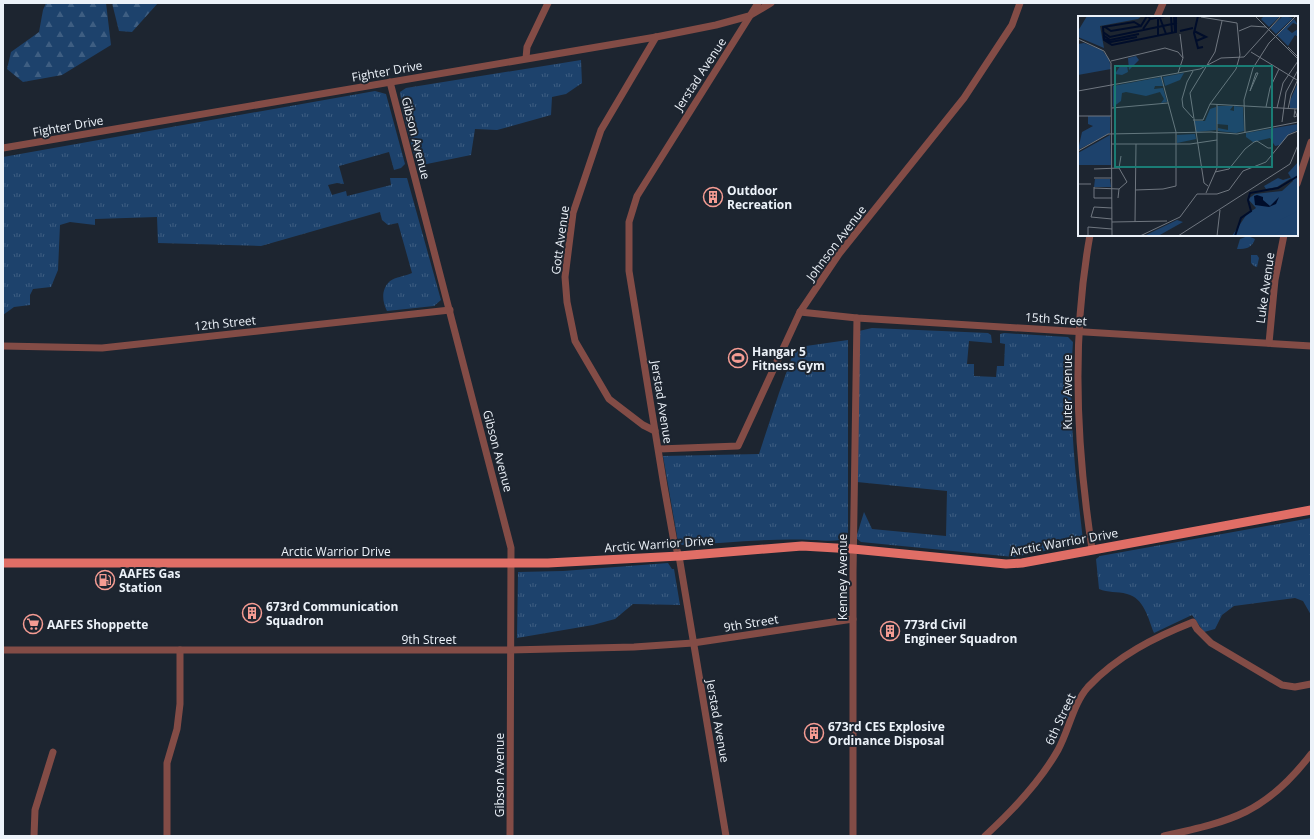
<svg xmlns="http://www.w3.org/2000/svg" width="1314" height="839" viewBox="0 0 1314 839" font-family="'Open Sans',sans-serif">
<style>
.grass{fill:url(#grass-tufts)}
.forest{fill:url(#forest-firs)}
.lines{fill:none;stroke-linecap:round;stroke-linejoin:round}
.minor{stroke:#834c46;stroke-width:7}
.major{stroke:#e06e66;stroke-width:9}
.labels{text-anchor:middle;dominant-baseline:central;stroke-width:4;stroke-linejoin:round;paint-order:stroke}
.street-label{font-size:12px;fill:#ecf2f9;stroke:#1d2530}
.poi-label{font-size:12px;font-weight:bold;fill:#ecf2f9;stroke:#1d2530;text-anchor:start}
.inset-river{fill:none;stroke:#000d2a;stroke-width:2}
.inset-road{fill:none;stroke:#707780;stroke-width:1}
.view{fill:#1a7c75;fill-opacity:0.15;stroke:#1a7c75;stroke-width:2}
.inset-edge{fill:none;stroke:#ecf2f9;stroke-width:2}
</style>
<defs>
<pattern id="grass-tufts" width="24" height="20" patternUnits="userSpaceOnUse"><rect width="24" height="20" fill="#1d426c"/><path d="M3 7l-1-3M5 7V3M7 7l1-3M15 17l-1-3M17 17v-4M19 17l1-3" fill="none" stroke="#3e5e82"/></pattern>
<pattern id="forest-firs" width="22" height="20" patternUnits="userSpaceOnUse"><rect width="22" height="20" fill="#1d426c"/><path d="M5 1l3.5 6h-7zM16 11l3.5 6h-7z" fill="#3e5e82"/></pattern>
</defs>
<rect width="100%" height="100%" fill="#1d2530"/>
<g class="grass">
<polygon points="581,60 582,83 566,94 552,97 551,115 497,130 475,129 471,155 417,166 403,113 400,92 406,88"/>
<path d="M375,91l11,3 19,70 -4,4 -7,2 -5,-18 -50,14 5,18 -7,-1 -9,2 4,10 14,-4 1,5 44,-11 -1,-7h17l34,122 -7,6 -47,5c-5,-10 -6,-22 3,-30 5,-4 16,-5 22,-8l-14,-50 -10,2 -6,-5 -2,-8 -119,34 -103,-3 -1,-26 -62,2v6l-25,-3 -10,3 -2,45 -7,17 -18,2 -3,6v10l-16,2 -11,8v-158z"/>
<path d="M1248,236l7,3c-3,9 -9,10 -18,10l3,-10z"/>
<polygon points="1251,255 1257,255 1259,258 1257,267 1254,266 1251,263"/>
<path d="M872,328l116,5 3,2 1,8 -23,-2 -2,23h7v12l22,1 1,-11h7l1,-22 -5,-1v-9l4,-1 64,4 5,5c-5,68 2,130 10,198l-3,4 -66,13 -153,-15 -5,-4 8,-26 8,17 74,7 1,-45 -90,-9 2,-151z"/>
<path d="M848,340v197c-10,6 -24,3 -36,3 -43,-2 -87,3 -130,5l-4,-3 -15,-86 96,-2 20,-61 14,-39 13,-8z"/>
<path d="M1311,518v97l-8,-14 -8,-3 -61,8 -12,9 -7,14 -11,3 -12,-17 -38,18c-6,-15 -10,-35 -27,-39 -10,-3 -19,-1 -28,-5l-3,-30 4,-3z"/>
<polygon points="668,563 672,569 674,569 680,605 633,604 615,619 593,625 517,638 518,572 563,571"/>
</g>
<g class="forest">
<polygon points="46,3 106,3 111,45 62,75 23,82 7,69 11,52 39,32 43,10"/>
<polygon points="112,3 158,3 132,32 119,31"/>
</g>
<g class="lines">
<g class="minor">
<polyline points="1157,17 1163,3"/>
<polyline points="526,58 527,47 548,3"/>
<polyline points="390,82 511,548 510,836"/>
<polyline points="3,148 656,37 716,25 749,16 771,3"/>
<polyline points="1297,184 1311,142"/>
<path d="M1090,235c-19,105 -14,210 2,314"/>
<polyline points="800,312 857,318 1311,346"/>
<polyline points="1269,343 1275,280 1284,235"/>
<polyline points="3,346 102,348 450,310"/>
<polyline points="655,431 643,425 609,399 575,341 567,302 565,277 573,213 601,130 656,37"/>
<polyline points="659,449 738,446 800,312 839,254 964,98 1012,25 1020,3"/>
<polyline points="3,650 510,650 634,647 693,643 853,619"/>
<polyline points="34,836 35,810 53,752"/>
<polyline points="167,836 167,763 177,729 180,704 180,650"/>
<polyline points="726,836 679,556 674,542 664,486 629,271 629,222 637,196 758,3"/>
<polyline points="853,836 853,573 857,318"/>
<path d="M985,836c25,-23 56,-56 73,-86 11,-20 15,-46 30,-63 29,-31 67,-50 105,-65l4,7 14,14 71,42 13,2 16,-3"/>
<path d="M1164,836c68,-15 102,-23 147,-82"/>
</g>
<polyline class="major" points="3,563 548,563 679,556 802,546 853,549 1006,564 1022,563 1311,510"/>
</g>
<defs>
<symbol id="building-ring" viewBox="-11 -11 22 22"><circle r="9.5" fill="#1d2530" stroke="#f59c93" stroke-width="1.5"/><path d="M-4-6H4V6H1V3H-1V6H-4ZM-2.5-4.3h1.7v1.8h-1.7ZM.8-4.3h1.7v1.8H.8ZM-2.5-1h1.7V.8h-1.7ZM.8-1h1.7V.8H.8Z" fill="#f59c93"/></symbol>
<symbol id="stadium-ring" viewBox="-11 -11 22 22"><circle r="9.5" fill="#1d2530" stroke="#f59c93" stroke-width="1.5"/><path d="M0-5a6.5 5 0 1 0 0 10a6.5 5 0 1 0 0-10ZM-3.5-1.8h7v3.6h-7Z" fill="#f59c93"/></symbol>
<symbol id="fuel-ring" viewBox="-11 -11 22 22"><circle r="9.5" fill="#1d2530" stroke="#f59c93" stroke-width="1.5"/><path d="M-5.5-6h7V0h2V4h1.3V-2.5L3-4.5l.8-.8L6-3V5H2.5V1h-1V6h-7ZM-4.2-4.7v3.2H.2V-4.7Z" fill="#f59c93"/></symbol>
<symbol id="supermarket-ring" viewBox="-11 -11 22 22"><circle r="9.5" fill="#1d2530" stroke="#f59c93" stroke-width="1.5"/><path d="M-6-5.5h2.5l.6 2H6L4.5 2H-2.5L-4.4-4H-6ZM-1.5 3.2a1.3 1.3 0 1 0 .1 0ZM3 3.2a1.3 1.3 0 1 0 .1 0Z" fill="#f59c93"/></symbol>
</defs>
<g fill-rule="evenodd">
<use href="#building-ring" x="702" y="186" width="22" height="22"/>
<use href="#stadium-ring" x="727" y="347" width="22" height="22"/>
<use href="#fuel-ring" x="94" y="569" width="22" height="22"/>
<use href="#building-ring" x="241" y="602" width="22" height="22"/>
<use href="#supermarket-ring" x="22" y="613" width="22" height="22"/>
<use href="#building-ring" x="879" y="620" width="22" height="22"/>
<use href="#building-ring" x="803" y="722" width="22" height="22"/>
</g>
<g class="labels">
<g class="street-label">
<text transform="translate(387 71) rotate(-10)">Fighter Drive</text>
<text transform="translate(700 74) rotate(-57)">Jerstad Avenue</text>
<text transform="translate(68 126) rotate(-10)">Fighter Drive</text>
<text transform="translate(416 138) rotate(76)">Gibson Avenue</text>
<text transform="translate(560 240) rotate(-82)">Gott Avenue</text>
<text transform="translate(836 243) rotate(-53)">Johnson Avenue</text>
<text transform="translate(1265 288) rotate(-82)">Luke Avenue</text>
<text transform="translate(1056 319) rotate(4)">15th Street</text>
<text transform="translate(225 323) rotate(-6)">12th Street</text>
<text transform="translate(1067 392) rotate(-90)">Kuter Avenue</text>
<text transform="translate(662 402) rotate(81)">Jerstad Avenue</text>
<text transform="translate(498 451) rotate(75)">Gibson Avenue</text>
<text transform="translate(1064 542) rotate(-10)">Arctic Warrior Drive</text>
<text transform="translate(659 544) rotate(-4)">Arctic Warrior Drive</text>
<text x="336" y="551">Arctic Warrior Drive</text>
<text transform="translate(842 577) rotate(-90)">Kenney Avenue</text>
<text transform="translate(751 623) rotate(-9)">9th Street</text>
<text x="429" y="639">9th Street</text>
<text transform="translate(1060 719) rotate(-65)">6th Street</text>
<text transform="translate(718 721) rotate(80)">Jerstad Avenue</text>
<text transform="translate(499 775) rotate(-90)">Gibson Avenue</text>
</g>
<g class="poi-label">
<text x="727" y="190">Outdoor<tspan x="727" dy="14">Recreation</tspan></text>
<text x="752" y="351">Hangar 5<tspan x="752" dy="14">Fitness Gym</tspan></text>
<text x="119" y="573">AAFES Gas<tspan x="119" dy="14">Station</tspan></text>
<text x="266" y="606">673rd Communication<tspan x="266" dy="14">Squadron</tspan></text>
<text x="47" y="624">AAFES Shoppette</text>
<text x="904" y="624">773rd Civil<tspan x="904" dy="14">Engineer Squadron</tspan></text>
<text x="828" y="726">673rd CES Explosive<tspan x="828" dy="14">Ordinance Disposal</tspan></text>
</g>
</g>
<g transform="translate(1078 16)">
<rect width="220" height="220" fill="#1d2530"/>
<path d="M9,0h55l-4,3 -38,7 4,22 -26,-11v-6zM186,0h16l-11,11 -8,-8zM205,0l10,2 -17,16 -6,-6zM216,3l4,6 -5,-2 -6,6 5,4 6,-4v8l-3,-2 -7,11 -11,-11zM6,27l18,7 7,9 2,10 -33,6v-31zM106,57l-4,7 -15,6 -2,-9zM83,61l2,9h-8l-1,3 9,-1 4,14 -6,1 3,-4 -4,-7 -14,4 -20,-4 -4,1 -1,8 -8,6v-21zM220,66v27l-8,-1v-7zM139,90h16l-3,4 4,1v-5l9,1 1,24 -8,2 -18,-2v-3l10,2v-5l-11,-1zM138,91v23l-20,2 -2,-11h11l5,-12zM10,100h22v17l-32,17 4,-18 11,-6 -5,-2zM220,108v6l-9,4 -9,11 -5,1 -5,-8 -17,4 -7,-5v-4zM117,118l1,5 -19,4v-8zM32,119l1,30h-33v-12zM220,146v54l-22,20h-44l15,-22 9,-6 -8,-9 7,-5 27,-3 11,-10 -5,-8zM17,163h15l1,8h-17z" fill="#1d426c"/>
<path d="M58,40l3,4 -10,10 -1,-12zM49,49l1,7 -6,3 -7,-1 5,-8zM215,161l-16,10 -11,2 -2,-3 14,-8 5,2zM220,195v24l-25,1 7,-5v-11zM99,204l6,2 -25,14h-14z" fill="#1d426c"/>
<path d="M179,179l6,2v3l7,6 9,-9 -3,7 -7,3 -14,-2 -1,-9z" fill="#000d2a"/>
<path class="inset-river" d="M88,0l-15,3 -4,-3 -6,10 -7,-4 -31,5 1,13 8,5 64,-13v-16M93,0l1,17M96,0l1,16M120,0l-4,17 4,15 5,-1M82,2l6,16M27,11l6,4 30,-5M65,13l7,-10M102,15l13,-3M116,15l12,6 -10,4M25,16l7,5 67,-14M25,19l7,5 29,-6M80,19v-16M26,23l7,3 26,-5M157,220l6,-18 10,-7 -3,-11 2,-7 28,-5 20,-12"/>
<path class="inset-road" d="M177,0l43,43M161,15l12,-5 15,1M0,23l26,12 7,12 1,173M210,31l10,10M173,36l46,28M33,45l54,-13 13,4 5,6M100,57l5,-15 -3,-24M178,57h2l-8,18zM0,75l122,-22 21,-11 23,-1 37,-41M132,88l88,5M188,91l4,-19 9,-19M34,92l56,-5M199,92l6,-25 15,-22M210,93l3,-14 7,-16M217,95l2,5 -3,1 1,-8M0,100h33M115,102l-10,-11 -1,-8 5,-17 6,-11M115,104h10l7,-16 26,-35 4,-14 -3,-32 -36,-6M204,106l4,-30 12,-22M167,116l-1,-32 9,-32 16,-25 27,-27M34,128h78l27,-4M0,135l30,-17 103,-2 26,2 61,-12M16,153l25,-1M137,156l14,-3 16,-20 9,-7 3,-1 11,7h5M16,162h18M0,168h13M130,170l-4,-3 -14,-90 25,-41 7,-31M16,171v11h18M16,172l25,1M57,174l28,-1 13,-3v-54l-15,-56M128,177l11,-25v-64M40,182l1,-9 8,-7 -8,-14 2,-12M34,203l-21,-2 3,-10 18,1M34,206l55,-1M57,206l1,-78M10,220v-9l24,2M62,220l40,-19 17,-23h20l12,-4 14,-19 23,-9 22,-27 10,-4M100,220l112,-72 8,-19M139,220l3,-26"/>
<path class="view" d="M37,50h157v101h-157z"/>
<rect width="220" height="220" class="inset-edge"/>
</g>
<rect width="1314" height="839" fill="none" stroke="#ecf2f9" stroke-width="8"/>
</svg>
